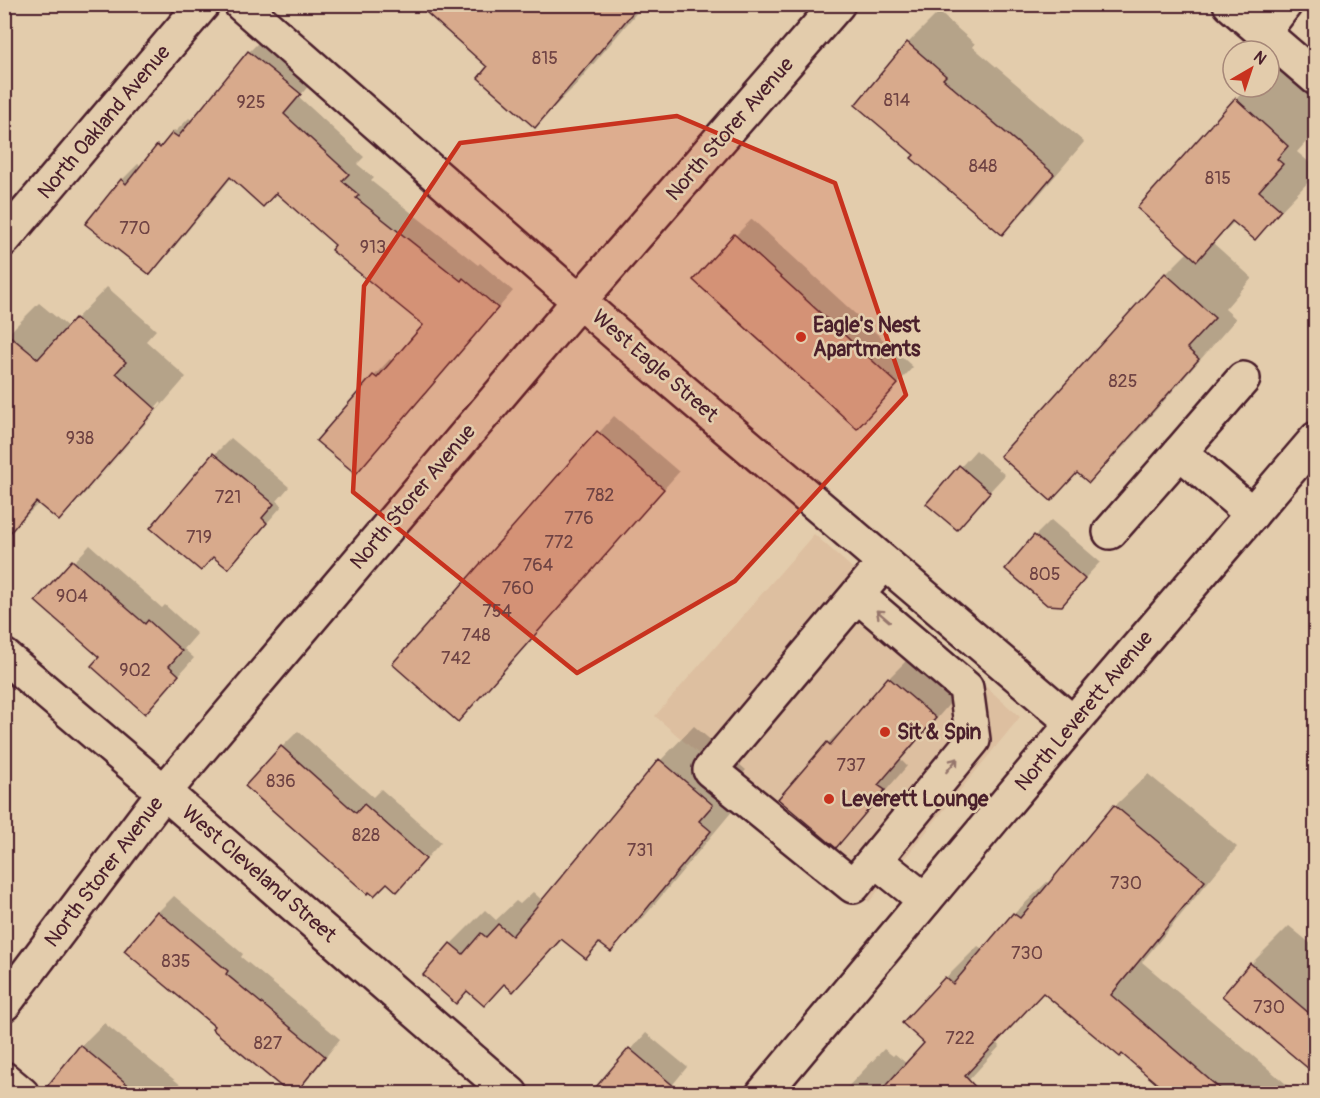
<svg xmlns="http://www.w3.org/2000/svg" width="1320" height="1098" viewBox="0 0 1320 1098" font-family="Pangolin,sans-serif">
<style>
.built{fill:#ddbfa0}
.shadow{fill:#0003;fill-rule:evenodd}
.building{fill:#d8aa8c;stroke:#4a1f2b;stroke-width:1.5}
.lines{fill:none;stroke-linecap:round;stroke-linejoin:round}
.minor-casing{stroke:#4a1f2b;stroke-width:38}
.minor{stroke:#e3ccac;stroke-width:33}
.oneway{stroke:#96766c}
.marked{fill:#c8321e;fill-opacity:0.2;stroke:#c8321e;stroke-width:4.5;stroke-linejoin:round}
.poi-dot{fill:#c8321e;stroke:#e3ccac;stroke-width:2}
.labels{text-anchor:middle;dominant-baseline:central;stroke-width:5;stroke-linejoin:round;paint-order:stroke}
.number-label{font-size:18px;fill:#6e4243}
.street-label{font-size:21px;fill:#4a1f2b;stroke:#e3ccac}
.poi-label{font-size:21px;font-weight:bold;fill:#4a1f2b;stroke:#e3ccac;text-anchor:start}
</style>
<rect width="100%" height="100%" fill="#e3ccac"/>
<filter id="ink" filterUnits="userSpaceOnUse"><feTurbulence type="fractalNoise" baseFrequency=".0167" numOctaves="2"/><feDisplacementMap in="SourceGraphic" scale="12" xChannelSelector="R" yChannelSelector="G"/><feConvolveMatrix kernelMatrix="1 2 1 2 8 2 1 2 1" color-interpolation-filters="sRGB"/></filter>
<g filter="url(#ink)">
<polygon class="built" points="814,534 1020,717 869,902 655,716"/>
<g class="shadow">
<polygon points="420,4 644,4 574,87 535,126 489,67"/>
<polygon points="939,12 975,44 973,47 1084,142 1033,202 1002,233 858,105 908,43"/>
<polygon points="265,36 316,77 299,97 364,157 357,164 374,178 371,181 478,265 480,263 513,291 372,456 355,472 319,440 374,376 390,359 393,362 425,325 277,191 232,177 166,257 149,273 122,180 138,164 142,167 174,130 176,131 189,118 193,121 249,52"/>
<polygon points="1274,61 1316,97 1316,131 1297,152 1316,168 1316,174 1255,238 1235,221 1213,243 1252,278 1225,309 1236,319 1127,443 1089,481 1078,472 1051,499 1166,274 1188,252 1236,99 1248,87 1269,87 1269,66"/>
<polygon points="752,219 913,367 873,411 735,236"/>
<path d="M107,287l49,43 -10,11 40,36 -96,111 -31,31 -20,-16 -35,35v-200l35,-35 29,24zM160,402l2,2 -73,85h-4z"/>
<polygon points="614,416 679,472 458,720 394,663"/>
<polygon points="231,438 289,487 277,501 282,506 228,567 215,454"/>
<polygon points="976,450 1005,475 956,528 928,503"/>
<polygon points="1051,520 1100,562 1061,604 1035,536"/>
<polygon points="90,545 162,608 165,605 197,634 184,649 194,658 161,695 101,657 38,601"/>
<polygon points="912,655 958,694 901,760 907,766 859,822 836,846 828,743 851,720 853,721 889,678"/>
<polygon points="694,726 746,770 732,786 744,797 644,917 610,950 600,942 585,957 563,939 513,990 505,983 484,1004 468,990 456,1002 425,975 451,944 485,910 496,920 516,901 520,904 533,892 543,901 661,760"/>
<polygon points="298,731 373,797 381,789 441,842 413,874 282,747"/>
<polygon points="1148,774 1237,847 1142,962 1298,1094 1171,1094 1122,1052 1044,992 997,1042 1000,1046 956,1094 841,1094 884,1049 893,1056 895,1054 907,1064 926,1043 946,978 978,946 984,950 1014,914 1047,882 1050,884 1115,806"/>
<polygon points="174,896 243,954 241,957 340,1039 309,1078 293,1094 216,1026 158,912"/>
<polygon points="1289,926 1316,948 1316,1073 1251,964"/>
<polygon points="104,1023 192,1094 49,1094 81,1046"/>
<polygon points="646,1033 687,1067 665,1094 596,1089"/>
</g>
<g class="building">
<polygon points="417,4 640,4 535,128 478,78 487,67"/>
<polygon points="907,42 946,76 943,79 1054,174 1002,235 911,158 914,155 855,105"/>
<polygon points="248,51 301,94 284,114 349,174 342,181 359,195 356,198 461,281 463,278 498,308 356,474 316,441 373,375 377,378 423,325 331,250 335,245 276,193 263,207 230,177 150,275 85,224 121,179 126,184 157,145 160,148 172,133 178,137"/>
<polygon points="1235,98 1288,146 1277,159 1283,164 1259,191 1281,210 1255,240 1232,221 1197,261 1137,208"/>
<polygon points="734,234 898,384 857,429 693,280"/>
<polygon points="1165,273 1215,318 1187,348 1199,359 1089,483 1077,473 1051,501 1000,456"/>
<polygon points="75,318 126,362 116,373 156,409 59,521 36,502 4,540 4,331 38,359"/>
<polygon points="597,431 664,489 458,722 392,664"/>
<polygon points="213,453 274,504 262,518 267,523 228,569 213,557 201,571 150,528"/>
<polygon points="959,465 990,492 957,530 926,504"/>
<polygon points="1034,535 1085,579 1062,606 1047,605 1005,569"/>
<polygon points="72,560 145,624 148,620 182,651 169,666 179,675 145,714 91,666 99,657 35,601"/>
<polygon points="888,677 936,718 878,785 885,790 836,848 778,799 827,742 830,745"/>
<polygon points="281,746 356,813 364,804 426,859 397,892 387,883 374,896 369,892 367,894 245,786"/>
<polygon points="659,759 713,805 699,821 711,831 611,952 599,943 586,959 561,939 513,992 504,984 484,1006 467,991 456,1004 423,975 450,943 463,954 481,933 486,937 498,924 512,936"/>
<polygon points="1114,805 1205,881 1111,995 1226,1094 1169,1094 1122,1054 1120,1057 1043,993 965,1076 982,1094 878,1094 924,1043 902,1023 945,977 953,984 1013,913 1020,918"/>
<polygon points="157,911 228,971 226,974 325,1056 295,1094 290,1094 212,1029 214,1026 124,951"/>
<polygon points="1250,963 1316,1019 1316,1075 1222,996"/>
<polygon points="80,1045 139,1094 41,1094"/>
<polygon points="629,1048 683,1094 590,1094"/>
</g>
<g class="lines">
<defs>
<g id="minor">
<polyline points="241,4 620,337 1073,723"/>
<polyline points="1230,4 1316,78"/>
<polyline points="1263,33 1285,4"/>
<polyline points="4,239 203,4"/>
<polyline points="1243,379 1180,452 1252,514"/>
<polyline points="1110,532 1180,452"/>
<polyline points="857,595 966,688 973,740 853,886 710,770 884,563"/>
<polyline points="4,656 164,792 511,1094"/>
<polyline points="875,860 925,900"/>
<polyline points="4,1004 164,792 579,301 838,4"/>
<polyline points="4,1079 22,1094"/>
<polyline points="763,1094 1073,723 1316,439"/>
</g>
</defs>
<use href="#minor" class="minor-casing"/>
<use href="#minor" class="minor"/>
</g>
<defs><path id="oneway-shaft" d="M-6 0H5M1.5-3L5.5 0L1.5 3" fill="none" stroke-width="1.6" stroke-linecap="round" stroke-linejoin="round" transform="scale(1.5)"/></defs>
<g class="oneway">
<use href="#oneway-shaft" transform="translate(883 616) rotate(-139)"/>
<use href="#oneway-shaft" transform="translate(952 765) rotate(-51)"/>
</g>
</g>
<path class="marked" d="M677,116l158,67 71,212 -171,186 -158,92 -224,-181 11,-206 96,-143z"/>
<g class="poi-dot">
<circle cx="801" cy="337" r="6"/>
<circle cx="885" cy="732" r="6"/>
<circle cx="829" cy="799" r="6"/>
</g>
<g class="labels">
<g class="number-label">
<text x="545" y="58">815</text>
<text x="897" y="100">814</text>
<text x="251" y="102">925</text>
<text x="983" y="166">848</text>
<text x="1218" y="178">815</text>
<text x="135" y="228">770</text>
<text x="373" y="247">913</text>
<text x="1123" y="381">825</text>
<text x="80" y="438">938</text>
<text x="600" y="495">782</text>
<text x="228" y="497">721</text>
<text x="579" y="518">776</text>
<text x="199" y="537">719</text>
<text x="559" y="542">772</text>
<text x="538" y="565">764</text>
<text x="1045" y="574">805</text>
<text x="518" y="588">760</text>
<text x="72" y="596">904</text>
<text x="497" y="611">754</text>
<text x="476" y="635">748</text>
<text x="456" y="658">742</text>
<text x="135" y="670">902</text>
<text x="851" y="765">737</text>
<text x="281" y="781">836</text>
<text x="366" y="835">828</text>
<text x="640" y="850">731</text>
<text x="1126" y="883">730</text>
<text x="1027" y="953">730</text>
<text x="176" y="961">835</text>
<text x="1269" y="1007">730</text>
<text x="960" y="1038">722</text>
<text x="268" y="1043">827</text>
</g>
<g class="street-label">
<text transform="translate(104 122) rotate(-50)">North Oakland Avenue</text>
<text transform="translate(730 129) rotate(-49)">North Storer Avenue</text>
<text transform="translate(655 366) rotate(41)">West Eagle Street</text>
<text transform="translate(413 497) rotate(-50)">North Storer Avenue</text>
<text transform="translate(1084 711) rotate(-50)">North Leverett Avenue</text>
<text transform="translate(104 872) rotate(-53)">North Storer Avenue</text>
<text transform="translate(259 874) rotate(41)">West Cleveland Street</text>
</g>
<g class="poi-label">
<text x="813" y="325">Eagle's Nest<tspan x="813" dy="24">Apartments</tspan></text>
<text x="897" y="732">Sit &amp; Spin</text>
<text x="841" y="799">Leverett Lounge</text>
</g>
</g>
<rect width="1320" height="1098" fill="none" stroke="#e3ccac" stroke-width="24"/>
<rect x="12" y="12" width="1296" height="1074" fill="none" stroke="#4a1f2b" stroke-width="2" filter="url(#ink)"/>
<g transform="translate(1251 69) rotate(39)"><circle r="28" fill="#e3ccac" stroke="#a68778" stroke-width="1.5"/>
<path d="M0-4.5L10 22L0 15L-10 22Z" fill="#c8321e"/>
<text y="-9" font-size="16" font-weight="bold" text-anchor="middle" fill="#4a1f2b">N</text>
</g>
</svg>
